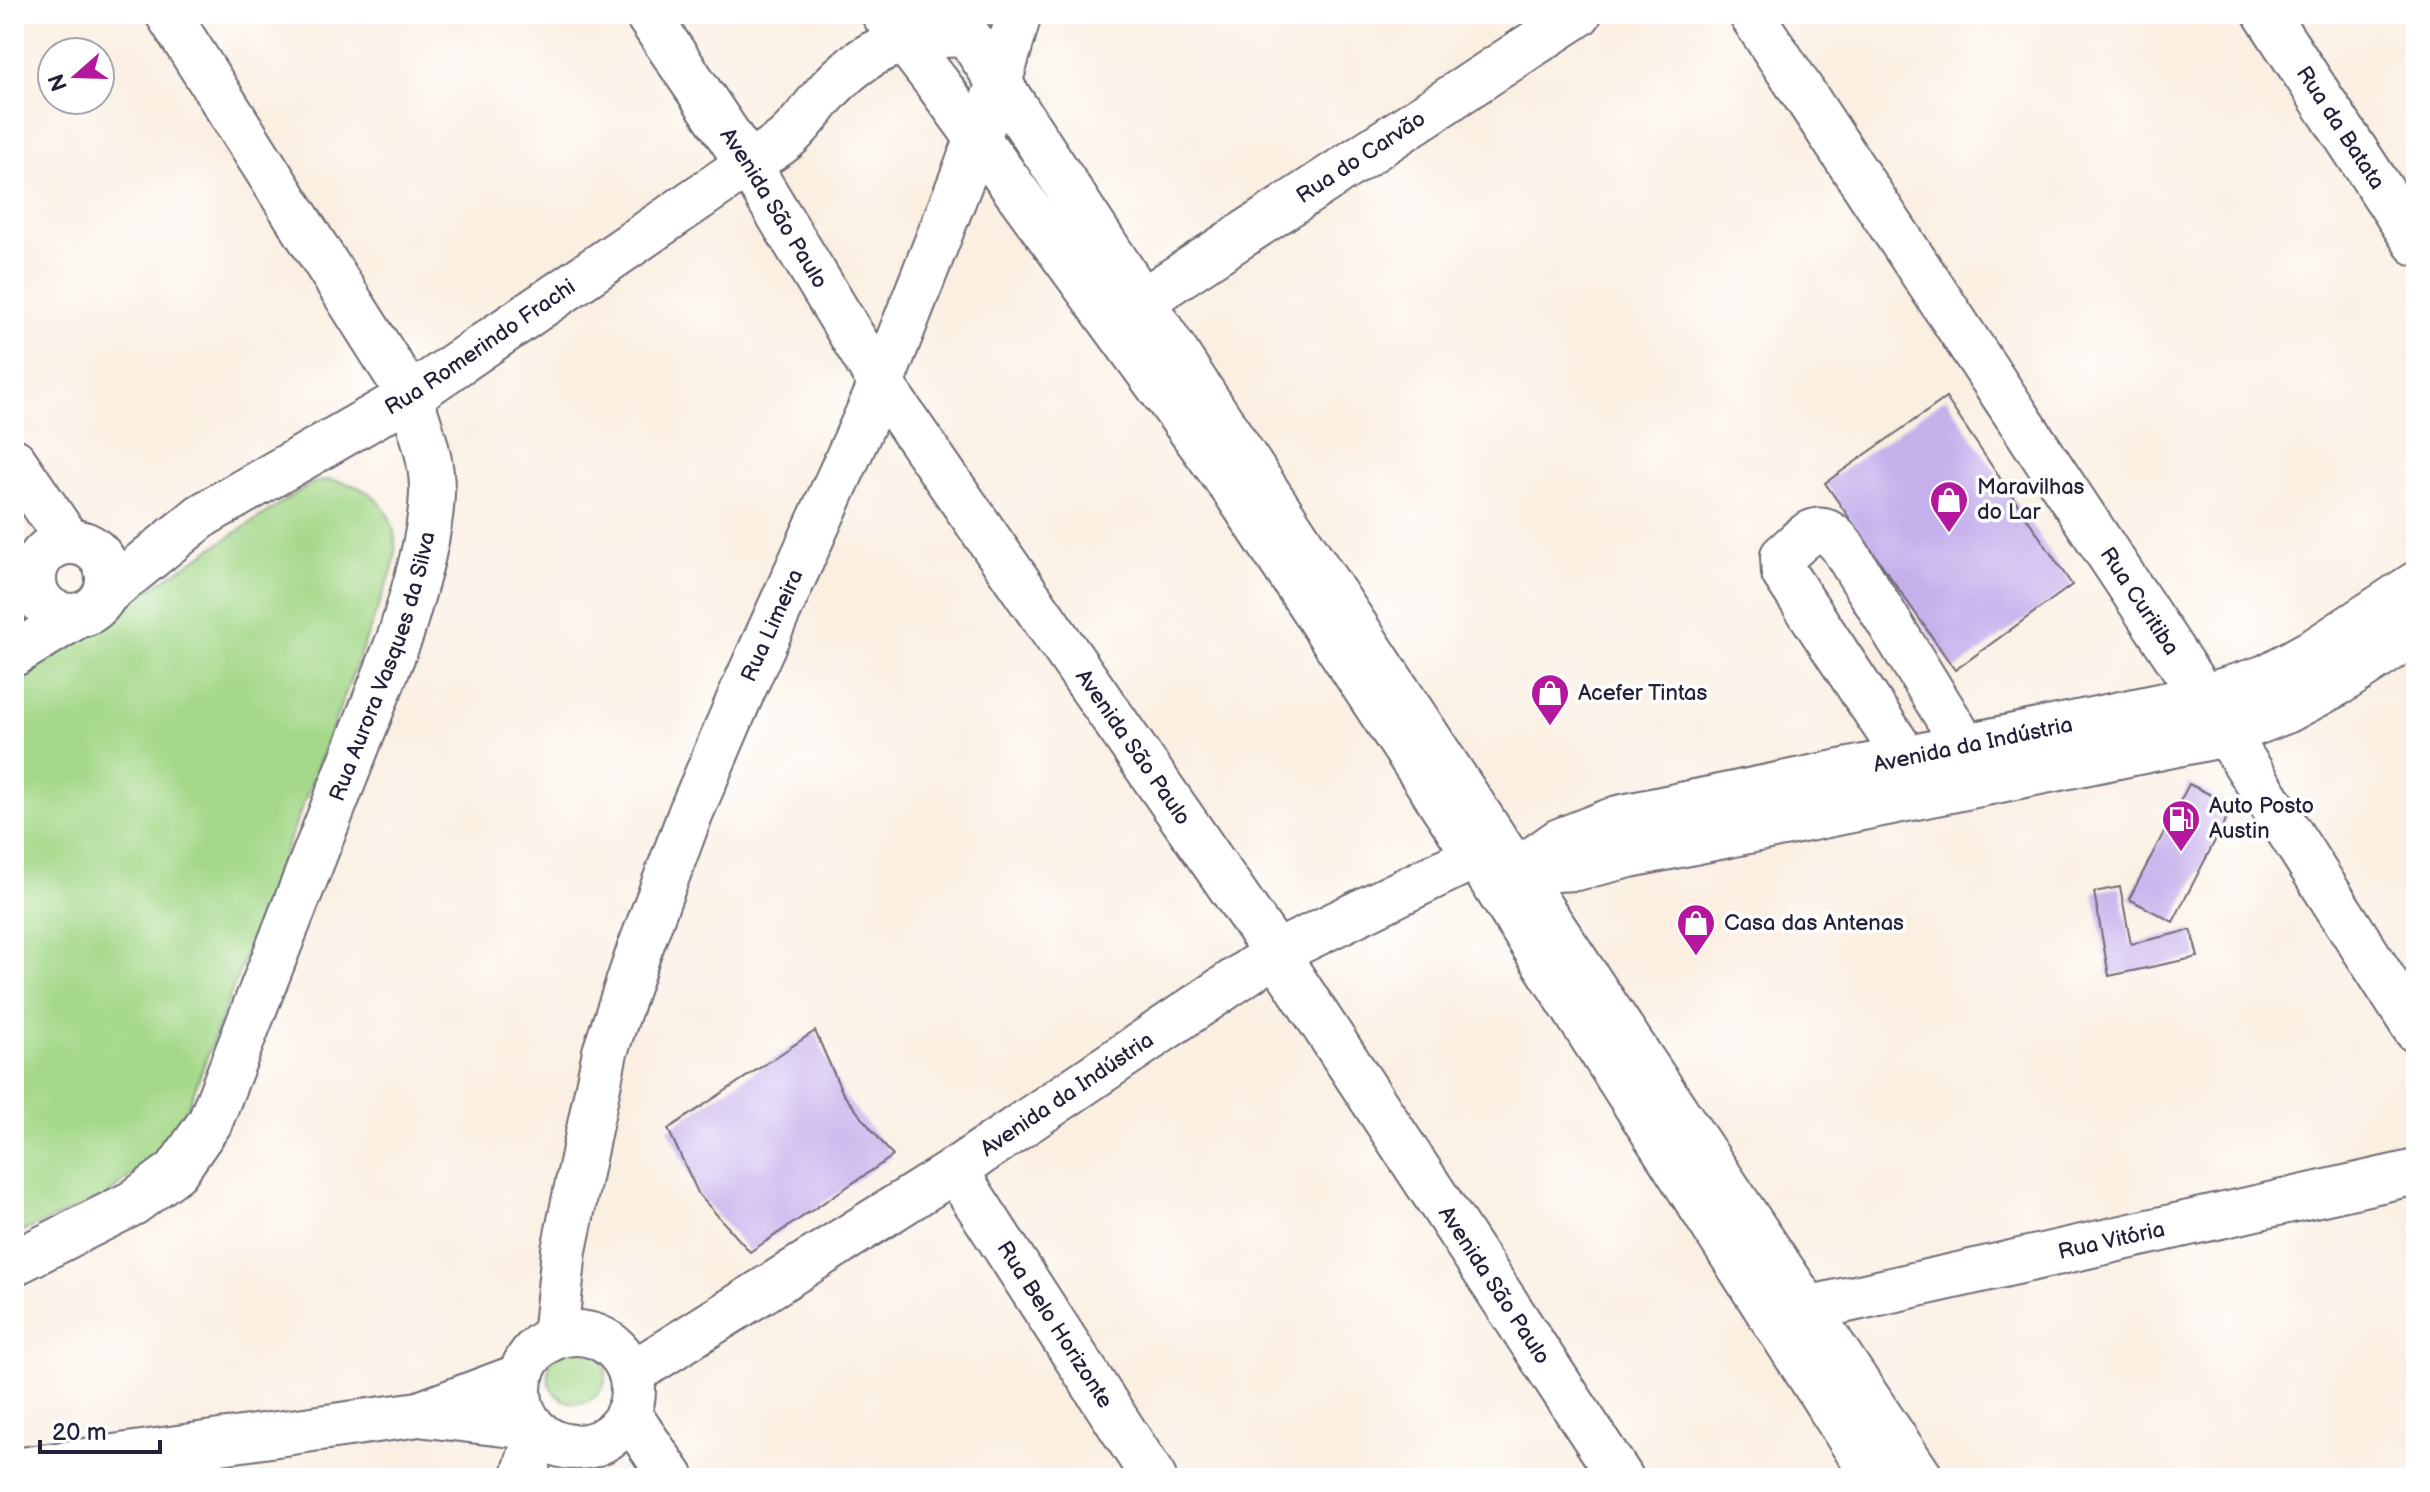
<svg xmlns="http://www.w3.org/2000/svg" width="2430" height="1492" viewBox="0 0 2430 1492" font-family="'Balsamiq Sans',sans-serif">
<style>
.green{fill:#a4d888;stroke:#637d62;stroke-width:2}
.building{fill:#c6b0ec}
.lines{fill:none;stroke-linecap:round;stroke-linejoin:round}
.minor-casing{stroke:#6e6a75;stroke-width:48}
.major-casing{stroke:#6e6a75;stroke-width:48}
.minor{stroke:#fff;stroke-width:44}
.major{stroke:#fff;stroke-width:44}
.labels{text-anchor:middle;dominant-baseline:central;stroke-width:7;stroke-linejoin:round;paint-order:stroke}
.street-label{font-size:22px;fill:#22223b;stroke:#fff}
.poi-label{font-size:22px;fill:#22223b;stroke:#fff;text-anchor:start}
</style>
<rect width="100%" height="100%" fill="#fff"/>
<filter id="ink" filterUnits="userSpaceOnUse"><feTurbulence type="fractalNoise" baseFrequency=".0125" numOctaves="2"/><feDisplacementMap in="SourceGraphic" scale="16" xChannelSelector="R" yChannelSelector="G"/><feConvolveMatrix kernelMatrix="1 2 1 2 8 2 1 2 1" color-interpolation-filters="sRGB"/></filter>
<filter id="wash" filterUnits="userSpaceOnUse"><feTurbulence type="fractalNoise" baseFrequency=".006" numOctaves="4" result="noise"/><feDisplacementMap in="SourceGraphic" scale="32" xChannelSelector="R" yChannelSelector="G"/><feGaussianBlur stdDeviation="1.8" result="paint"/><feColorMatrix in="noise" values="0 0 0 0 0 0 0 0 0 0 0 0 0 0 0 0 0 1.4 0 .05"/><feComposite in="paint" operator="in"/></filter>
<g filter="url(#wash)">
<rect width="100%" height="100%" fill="#faefe1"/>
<g class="green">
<path d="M329,480c50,5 74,39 64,88l-209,549 -34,43 -45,37 -91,38v-548l18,-19 17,-13 263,-172z"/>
<circle cx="577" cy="1374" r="29"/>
</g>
<g id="blocks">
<g class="building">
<polygon points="1946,398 2072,585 1955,670 1825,483"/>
<polygon points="2189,784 2233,806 2173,922 2129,899"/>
<polygon points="2120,887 2131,944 2191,930 2198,957 2109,976 2094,892"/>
<polygon points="815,1031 843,1094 893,1156 750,1252 699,1195 668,1129"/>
</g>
</g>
</g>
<g filter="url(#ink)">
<use href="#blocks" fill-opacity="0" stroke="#6e6a75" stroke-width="2"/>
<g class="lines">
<defs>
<g id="minor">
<polyline points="884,14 938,84 1235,491 1476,856 1875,1478"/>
<path id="s1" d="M1751,14l452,683 213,333"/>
<path id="s2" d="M2266,14l150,229"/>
<polyline points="999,84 1019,14"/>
<path id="s3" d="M1142,301l437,-287"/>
<polyline points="14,461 69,542"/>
<circle cx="71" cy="579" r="37"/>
<path id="s4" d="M105,594l98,-79 207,-119 338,-232"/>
<polyline points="14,654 77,616"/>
<path d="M1906,758l-122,-185 -1,-17c22,-19 36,-41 59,-10l123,200"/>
<path id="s5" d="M1518,870l41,-29 59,-23 585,-121 63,-20 51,-28 99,-65"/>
<path id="s6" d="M955,1170l199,308"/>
<path id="s7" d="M14,1263l119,-60 43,-32 34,-49 191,-488c13,-45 29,-93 31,-140 1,-34 -12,-67 -22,-98l-242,-382"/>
<path id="s8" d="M1807,1309l609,-137"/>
<path id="s9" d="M631,1374l324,-204 321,-217 200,-97 40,15 60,-3 54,-13 597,-121 59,-23 54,-29 76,-50"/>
<polyline points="628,1413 672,1478"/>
<polyline points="426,1415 532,1427"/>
<polyline points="14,1471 419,1414 520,1376"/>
</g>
<g id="major">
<path id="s10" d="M647,14l101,150 133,220 395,569 345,525"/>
<polyline points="954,14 1516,871 1921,1478"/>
<path d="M748,164c13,-9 30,-17 41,-28 13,-12 24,-28 36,-42 42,-48 81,-59 142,-60"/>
<circle cx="576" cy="1390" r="57"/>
<path id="s11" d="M555,1337l9,-87 41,-198 34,-101 52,-139 52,-122 138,-306 118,-300"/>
<polyline points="523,1478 537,1433"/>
</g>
</defs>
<use href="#minor" class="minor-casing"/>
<use href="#major" class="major-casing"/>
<use href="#minor" class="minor"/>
<use href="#major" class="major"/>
</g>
</g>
<defs>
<symbol id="shop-pin" viewBox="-11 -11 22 30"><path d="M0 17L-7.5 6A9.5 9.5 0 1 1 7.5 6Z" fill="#b5179e" stroke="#fff"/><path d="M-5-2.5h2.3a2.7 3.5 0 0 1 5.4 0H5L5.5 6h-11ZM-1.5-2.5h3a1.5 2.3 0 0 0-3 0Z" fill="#fff"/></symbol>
<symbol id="fuel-pin" viewBox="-11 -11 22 30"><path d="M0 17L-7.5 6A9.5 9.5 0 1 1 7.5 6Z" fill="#b5179e" stroke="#fff"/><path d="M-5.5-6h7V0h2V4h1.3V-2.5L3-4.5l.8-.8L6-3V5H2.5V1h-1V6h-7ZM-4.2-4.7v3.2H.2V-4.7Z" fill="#fff"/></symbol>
</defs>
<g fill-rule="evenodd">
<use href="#shop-pin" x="1927" y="478" width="44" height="60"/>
<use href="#shop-pin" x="1528" y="671" width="44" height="60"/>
<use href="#fuel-pin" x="2159" y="797" width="44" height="60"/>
<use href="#shop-pin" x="1674" y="901" width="44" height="60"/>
</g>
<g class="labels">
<g class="street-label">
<text stroke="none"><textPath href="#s2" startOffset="136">Rua da Batata</textPath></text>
<text stroke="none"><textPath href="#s3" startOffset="262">Rua do Carvão</textPath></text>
<text stroke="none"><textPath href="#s10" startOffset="232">Avenida São Paulo</textPath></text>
<text stroke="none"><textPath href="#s4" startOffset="450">Rua Romerindo Frachi</textPath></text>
<text stroke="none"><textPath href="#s1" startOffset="704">Rua Curitiba</textPath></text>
<text stroke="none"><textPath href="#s11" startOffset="748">Rua Limeira</textPath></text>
<text stroke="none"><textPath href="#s7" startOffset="734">Rua Aurora Vasques da Silva</textPath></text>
<text stroke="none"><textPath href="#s5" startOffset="476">Avenida da Indústria</textPath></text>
<text stroke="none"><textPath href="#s10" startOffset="880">Avenida São Paulo</textPath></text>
<text stroke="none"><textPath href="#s9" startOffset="518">Avenida da Indústria</textPath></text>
<text stroke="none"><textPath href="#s8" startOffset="312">Rua Vitória</textPath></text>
<text stroke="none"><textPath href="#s10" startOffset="1528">Avenida São Paulo</textPath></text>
<text stroke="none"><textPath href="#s6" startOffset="184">Rua Belo Horizonte</textPath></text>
</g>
<g class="poi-label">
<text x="1977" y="487">Maravilhas<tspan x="1977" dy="25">do Lar</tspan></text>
<text x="1578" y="693">Acefer Tintas</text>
<text x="2209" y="806">Auto Posto<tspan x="2209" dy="25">Austin</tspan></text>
<text x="1724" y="923">Casa das Antenas</text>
</g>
</g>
<rect width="2430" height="1492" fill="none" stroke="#fff" stroke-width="48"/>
<g transform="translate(76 76) rotate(250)"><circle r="38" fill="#ffffff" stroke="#a7a7b1" stroke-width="2"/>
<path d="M0-6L14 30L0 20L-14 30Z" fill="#b5179e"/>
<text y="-12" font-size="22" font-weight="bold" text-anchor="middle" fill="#22223b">N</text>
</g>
<path d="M40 1440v12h120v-12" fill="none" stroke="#22223b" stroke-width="4"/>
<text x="52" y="1440" font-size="24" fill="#22223b" stroke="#ffffff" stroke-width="6" paint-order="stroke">20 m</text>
</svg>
